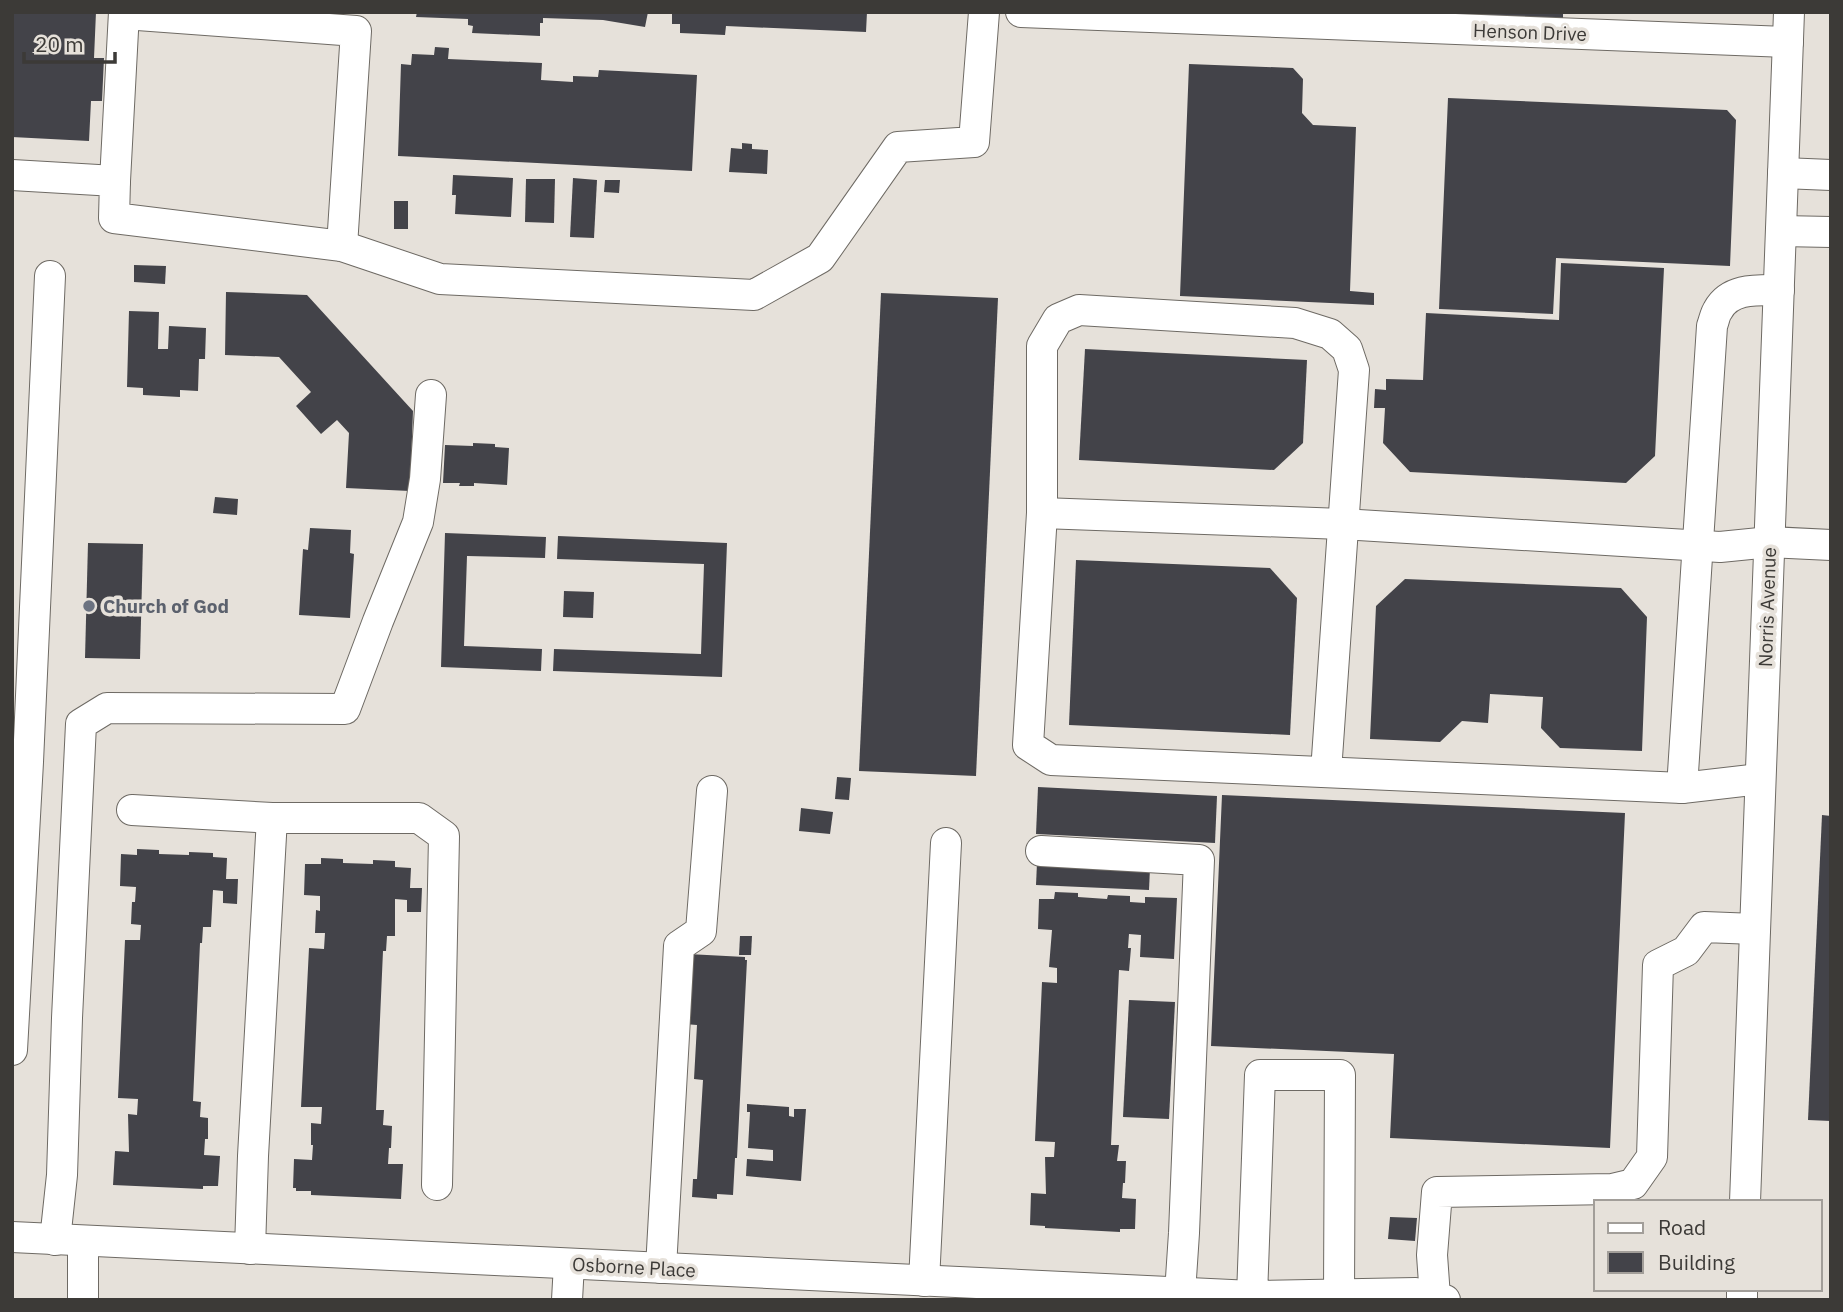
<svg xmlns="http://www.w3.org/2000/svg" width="1843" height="1312" viewBox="0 0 1843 1312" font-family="'IBM Plex Sans',sans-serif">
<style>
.building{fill:#434349}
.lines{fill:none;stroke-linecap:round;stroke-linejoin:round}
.minor-casing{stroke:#6e6a64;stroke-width:32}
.minor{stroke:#fff;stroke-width:30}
.worship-dot{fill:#6b7280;stroke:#e6e1da;stroke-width:2.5}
.labels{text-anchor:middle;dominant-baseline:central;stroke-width:7;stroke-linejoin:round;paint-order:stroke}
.street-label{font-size:19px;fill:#3c3a37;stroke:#e6e1da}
.worship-label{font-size:19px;font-weight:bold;fill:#5b616d;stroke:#e6e1da;text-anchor:start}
</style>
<rect width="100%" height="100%" fill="#e6e1da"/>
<g class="building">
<polygon points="12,12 96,12 94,58 104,58 102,101 91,101 89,141 12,137"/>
<polygon points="417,12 648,12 645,27 603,20 543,18 543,23 540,23 540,36 472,33 473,26 468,25 468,19 416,17"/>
<polygon points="672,12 867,12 866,32 726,26 725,35 680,33 680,24 672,24"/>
<polygon points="1410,12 1563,12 1563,24 1410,18"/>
<polygon points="435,47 449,48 448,59 542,63 541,80 573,82 573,76 598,77 599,70 697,75 692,171 398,156 401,64 411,65 412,54 434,55"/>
<polygon points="1189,64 1293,68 1303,79 1302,113 1313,125 1356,127 1350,291 1374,293 1374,305 1180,296"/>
<polygon points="1448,98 1727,110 1736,120 1730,266 1556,258 1553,314 1439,309"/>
<polygon points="742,143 752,144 752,149 768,150 767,174 729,172 731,148 742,149"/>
<polygon points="453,175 513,178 511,217 455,214 456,195 452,195"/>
<polygon points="573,178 597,180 594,238 570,237"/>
<polygon points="526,179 555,179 554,223 525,222"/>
<polygon points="605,180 620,180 619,193 604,192"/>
<rect x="394" y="201" width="14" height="28"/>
<polygon points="1561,263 1664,268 1655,456 1626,483 1410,472 1383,443 1385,408 1374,408 1375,389 1386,390 1386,379 1423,380 1426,313 1559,320"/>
<polygon points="134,265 166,266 165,284 134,282"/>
<polygon points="226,292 307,295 413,411 410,491 346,488 349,433 337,420 321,434 296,406 311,392 279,357 225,355"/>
<polygon points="881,293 998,298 976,776 859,771"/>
<polygon points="129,311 159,312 158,349 168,349 169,326 206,328 205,359 199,359 198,391 180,390 180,397 143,395 143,388 127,387"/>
<polygon points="1085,349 1307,360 1303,443 1274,470 1079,460"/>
<polygon points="473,443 495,444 495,447 509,448 507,485 474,483 474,486 459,486 460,483 443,483 445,445 473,446"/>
<polygon points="215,497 238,499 237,515 213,513"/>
<polygon points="310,528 351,530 350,553 354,554 350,618 299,615 303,549 308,550"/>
<polygon points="445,533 546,537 545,558 467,556 464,646 542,649 541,671 441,667"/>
<polygon points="558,536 727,543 722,677 553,671 554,649 701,654 704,564 557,559"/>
<polygon points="88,543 143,544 140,659 85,658"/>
<polygon points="1076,560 1270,568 1297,598 1290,735 1069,725"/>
<polygon points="1405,579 1621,588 1647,617 1642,751 1560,748 1541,728 1543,697 1490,694 1488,723 1462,721 1440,742 1370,739 1376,606"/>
<polygon points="564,591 594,592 593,618 563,617"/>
<polygon points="837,777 851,778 849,800 835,799"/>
<polygon points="1038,787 1217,796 1215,843 1036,834"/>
<polygon points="1222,795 1625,813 1610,1148 1390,1138 1394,1054 1211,1046"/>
<polygon points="801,808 833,812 830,834 799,831"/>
<polygon points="1822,815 1831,816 1831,1121 1808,1120"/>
<polygon points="137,849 159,850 159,854 189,855 189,852 213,853 213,857 227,858 226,879 238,879 237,904 223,903 223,891 213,890 211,927 203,927 202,943 200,943 193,1101 201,1102 200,1117 208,1118 208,1139 205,1139 204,1155 220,1156 218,1186 203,1186 203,1189 113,1185 115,1151 129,1152 128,1114 137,1115 138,1099 118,1098 125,940 140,940 141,925 131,924 132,902 135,902 136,887 120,886 121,854 137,855"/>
<polygon points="321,858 343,859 343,863 373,864 373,860 395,861 395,867 411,868 410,888 422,888 421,912 407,912 407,900 395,899 395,936 387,936 386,951 383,951 376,1110 384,1110 383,1125 392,1126 391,1148 389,1148 388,1164 403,1164 401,1199 311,1195 311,1191 296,1191 296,1188 293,1188 294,1159 312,1160 313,1145 311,1145 311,1123 321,1124 322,1107 301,1107 309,948 324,949 325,933 315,933 316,910 320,911 320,896 304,895 305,864 321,864"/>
<polygon points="1037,863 1150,868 1149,890 1036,885"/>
<polygon points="1055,892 1078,893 1078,897 1107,899 1108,895 1130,896 1130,902 1145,903 1145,897 1177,898 1174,959 1140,957 1141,935 1129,934 1128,948 1131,948 1129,971 1119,970 1111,1145 1119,1145 1117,1161 1126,1161 1125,1183 1123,1183 1122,1198 1136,1199 1135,1229 1120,1229 1120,1232 1045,1228 1045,1226 1030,1225 1031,1193 1046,1194 1045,1157 1054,1157 1055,1142 1035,1141 1042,982 1057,983 1057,968 1049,967 1052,930 1038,929 1039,899 1054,899"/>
<polygon points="740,936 752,936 751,955 739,955"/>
<polygon points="688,954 745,957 745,960 747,960 737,1158 735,1158 733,1195 717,1194 717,1199 692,1197 693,1179 697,1179 703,1080 694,1079 697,1025 684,1024"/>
<polygon points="1129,1000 1175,1002 1169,1119 1123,1117"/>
<polygon points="747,1104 789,1107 789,1116 794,1117 794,1109 806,1109 801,1181 746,1176 747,1159 773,1161 773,1150 748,1148 750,1112 747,1112"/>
<polygon points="1390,1217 1417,1218 1415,1241 1388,1239"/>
</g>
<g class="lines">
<defs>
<g id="minor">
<polyline points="1021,12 1788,42"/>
<polyline points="124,14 356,31 342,246"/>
<polyline points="1783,173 1831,175"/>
<polyline points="12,175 115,181 114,218 342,246 440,279 754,295 820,258 898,147 974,142 984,12"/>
<polyline points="115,181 124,12"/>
<polyline points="1781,231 1831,232"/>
<polyline points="1042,513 1342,524 1720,547 1770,542 1831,545"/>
<polyline points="1326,772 1354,370 1347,349 1330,334 1295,323 1079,310 1058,319 1042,346 1042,513 1028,745 1051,760 1682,788 1760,779"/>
<path d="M1682,788l30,-462c2,-5 3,-12 6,-16 12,-22 39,-20 61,-20"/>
<polyline points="132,810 272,818"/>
<polyline points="1041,851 1199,860 1184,1233 1180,1293"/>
<polyline points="12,1050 28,762 50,276"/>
<polyline points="1745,1202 1789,12"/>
<polyline points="12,1237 1252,1296 1254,1300"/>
<polyline points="55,1240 62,1175 67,1018 81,724 107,708 345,709 378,621 418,522 425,479 431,395"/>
<polyline points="83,1241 83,1300"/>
<polyline points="250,1249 253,1156 272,818 419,818 444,836 437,1185"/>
<polyline points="661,1268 679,946 701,931 712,791"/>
<polyline points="924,1281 946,843"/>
<polyline points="1339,1295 1340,1075 1260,1075 1252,1296 1416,1293 1445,1300"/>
<polyline points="1435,1297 1432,1255 1437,1192 1612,1189 1633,1184 1652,1157 1658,965 1686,951 1704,927 1755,929"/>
<polyline points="567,1300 569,1264"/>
<polyline points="1742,1300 1742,1289"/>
</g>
</defs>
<use href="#minor" class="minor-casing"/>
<use href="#minor" class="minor"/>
</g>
<circle class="worship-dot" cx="89" cy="606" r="7"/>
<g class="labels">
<g class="street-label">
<text transform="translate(1530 32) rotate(2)">Henson Drive</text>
<text transform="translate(1767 607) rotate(-88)">Norris Avenue</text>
<text transform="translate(634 1267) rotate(3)">Osborne Place</text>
</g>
<g class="worship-label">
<text x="103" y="606">Church of God</text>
</g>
</g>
<rect width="1843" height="1312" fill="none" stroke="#3c3a37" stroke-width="28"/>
<rect x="1594" y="1200" width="228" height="91" fill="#e6e1da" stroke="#a29e99" stroke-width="2"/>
<rect x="1608" y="1223" width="35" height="10" fill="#ffffff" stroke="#a29e99" stroke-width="2"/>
<text x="1658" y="1235" font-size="21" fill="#3c3a37">Road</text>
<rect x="1608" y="1252" width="35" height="21" fill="#434349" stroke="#a29e99" stroke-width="2"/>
<text x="1658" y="1270" font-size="21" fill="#3c3a37">Building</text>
<path d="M24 52v10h91v-10" fill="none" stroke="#3c3a37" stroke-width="3.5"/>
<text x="35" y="52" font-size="21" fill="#3c3a37" stroke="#e6e1da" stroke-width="5" paint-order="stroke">20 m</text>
</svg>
